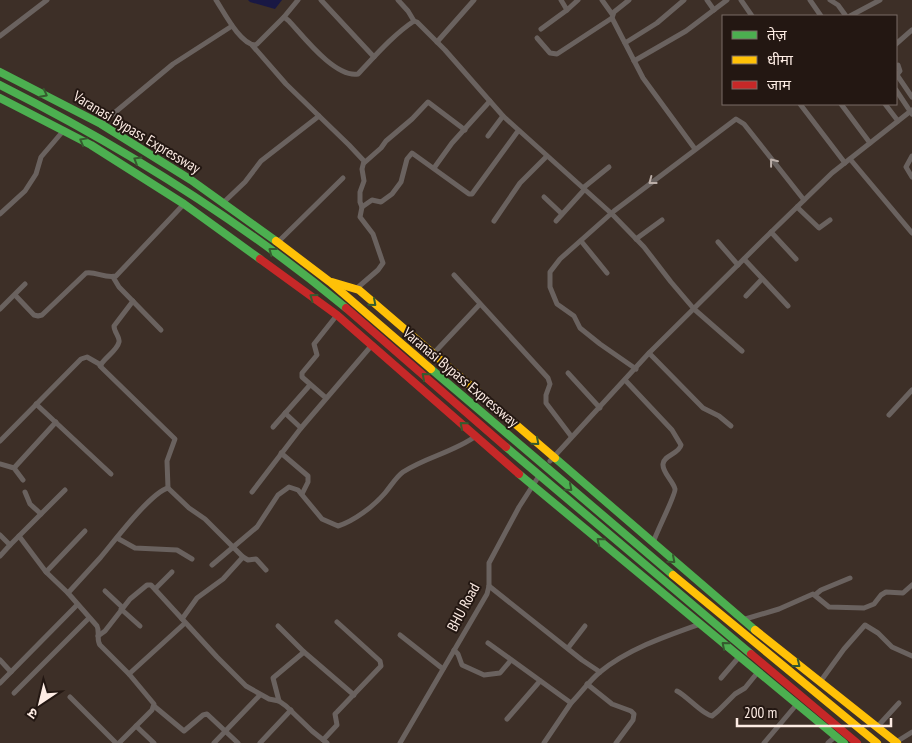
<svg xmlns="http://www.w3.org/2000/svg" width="912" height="743" viewBox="0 0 912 743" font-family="'PT Sans Narrow','Noto Sans Devanagari',sans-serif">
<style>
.water{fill:#191844}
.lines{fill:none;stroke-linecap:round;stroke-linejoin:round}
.street{stroke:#6a625f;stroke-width:5}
.fast{stroke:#4caf50;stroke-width:8}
.slow{stroke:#ffc107;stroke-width:8}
.jam{stroke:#c62828;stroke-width:8}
.oneway{stroke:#355b2e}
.oneway2{stroke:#bbaea8}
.labels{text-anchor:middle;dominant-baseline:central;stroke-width:4;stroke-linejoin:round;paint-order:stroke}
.street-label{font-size:15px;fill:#fdece4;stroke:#231712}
</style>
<rect width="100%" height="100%" fill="#3d2f27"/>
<polygon class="water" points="248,0 282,0 275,9 250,2"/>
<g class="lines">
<g class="street">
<path d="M216,0c8,12 24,44 39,45l2,-1 27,-27 5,4c14,15 46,57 69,53 17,-18 35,-39 56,-53l3,1 28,28 58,66 109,98 32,33 27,35 23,27 48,42"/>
<polyline points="321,0 374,57"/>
<polyline points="398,0 408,11 414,21"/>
<polyline points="561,0 567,10 578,0"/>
<polyline points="602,0 612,14"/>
<polyline points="629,0 614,12 612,18 643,78 695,149"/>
<polyline points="707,0 714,10"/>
<polyline points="741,0 752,16"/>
<polyline points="810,0 821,16"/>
<polyline points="830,0 838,5 846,16"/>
<polyline points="850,16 880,0"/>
<polyline points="284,17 298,0"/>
<polyline points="541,29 567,10"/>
<polyline points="0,36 47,0"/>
<polyline points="537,38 550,53 557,54 612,18"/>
<polyline points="437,42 474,0"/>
<polyline points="625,43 657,23 684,0"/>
<polyline points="896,44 912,30"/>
<polyline points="252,45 286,84 349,145 364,161 362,169 364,181 360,192 360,202 362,207 360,217 373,234 383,263 378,270 356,289"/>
<polyline points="634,61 686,31 727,0"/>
<polyline points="897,75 912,97"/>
<polyline points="896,76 900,71 898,65"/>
<polyline points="896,90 912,114"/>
<polyline points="800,104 845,163"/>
<polyline points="841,104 870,143"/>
<polyline points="885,104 898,121"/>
<polyline points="101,124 173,64 232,26"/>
<polyline points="488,136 503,116"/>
<polyline points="912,156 906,167 912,177"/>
<polyline points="850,159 912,233"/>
<polyline points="364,163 381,148 386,141 412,119 428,102 465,130"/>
<polyline points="434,168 452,143 490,101"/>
<polyline points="583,188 609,167"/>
<polyline points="544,197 562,214"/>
<polyline points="224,202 245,182 261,161 319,116"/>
<polyline points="362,207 372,200 381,202 392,194 401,182 407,159 412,153 469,194 472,194 518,131"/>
<polyline points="797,207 819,228 830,220"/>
<polyline points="0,214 25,191 36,174 41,157 64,130"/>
<polyline points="494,221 520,183 547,156"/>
<polyline points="556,221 584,190"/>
<polyline points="771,232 796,259"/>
<polyline points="636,239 662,220"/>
<polyline points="581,241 607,273"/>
<polyline points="278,242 343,178"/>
<polyline points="718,242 738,265"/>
<polyline points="744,259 788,306"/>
<polyline points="454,275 548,378 550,384 546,395 546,403 571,436"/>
<polyline points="113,277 119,287 161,330"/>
<path d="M15,295l19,20 4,1 4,-1 44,-42c10,-2 19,6 30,3l68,-72"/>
<polyline points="746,296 762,279"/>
<path d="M133,301l-19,25c0,6 6,11 5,16 -2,9 -15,16 -19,24l75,73 -8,22 1,27"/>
<polyline points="0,309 25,284"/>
<polyline points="649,353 703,408 719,416 731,426"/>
<polyline points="433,354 480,304"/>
<polyline points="636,369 600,344 580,328 574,316 557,304 550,287 550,272 560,259 614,211 736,119 744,124 804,200"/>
<polyline points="568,373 600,408"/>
<path d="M625,380l47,50 9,15c-2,9 -17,10 -18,19 -1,8 10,17 12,25 1,5 -19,44 -22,54"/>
<polyline points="326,398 302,377 302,373 317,355 314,344 337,315"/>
<polyline points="36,404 111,474"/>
<polyline points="285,413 301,428"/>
<polyline points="889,415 912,390"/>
<polyline points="273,427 310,385"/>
<polyline points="0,441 81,359 87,357 101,365"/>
<polyline points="281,453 308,476 308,482 302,494"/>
<polyline points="550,461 649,353 762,241 832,173 912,110"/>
<polyline points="0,464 14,468 23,480"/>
<polyline points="14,468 56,422"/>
<polyline points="25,492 30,504 41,514"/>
<polyline points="252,492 301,428 372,345"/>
<polyline points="0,535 10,545 0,556"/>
<polyline points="19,536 46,572 68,593"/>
<polyline points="117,538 135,548 177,550 192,559"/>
<polyline points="10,545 65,490"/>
<path d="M212,565l45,-38 21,-32 11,-8 9,3 24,29 16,7c16,-5 36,-20 47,-33 6,-7 11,-16 18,-21 23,-15 51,-20 73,-36"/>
<polyline points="46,572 85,531"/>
<polyline points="489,586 582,660 600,672"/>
<polyline points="155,589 172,572"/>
<polyline points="105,591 122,607"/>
<polyline points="815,595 821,590 850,578"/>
<polyline points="121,609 140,626"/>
<polyline points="182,619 197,598 223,579 243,557"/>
<polyline points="742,620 779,609 813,594 829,607 864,608 874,604 881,595 886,592 903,593 912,585"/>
<polyline points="278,626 304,652 354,695"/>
<polyline points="400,635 443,669"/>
<polyline points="98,636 105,631 130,599 147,585 151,585 217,657 246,686 269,699 279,701 286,706 312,731 327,743"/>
<path d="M488,643l83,60c10,-10 18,-22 29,-31 28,-23 66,-36 100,-48"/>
<polyline points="568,648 585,626"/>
<polyline points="454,650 458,654 462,665 484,675 500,673 511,660"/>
<polyline points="0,660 11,672"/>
<polyline points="129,674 185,623"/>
<polyline points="721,678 739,657"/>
<polyline points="820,682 844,649 865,625 878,633 892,647 912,656"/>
<polyline points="0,683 77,605"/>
<polyline points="587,684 612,704 631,711 634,714 633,720 616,743"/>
<path d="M677,691c10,5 26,24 35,25l6,-5 17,-17 10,-6 13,-16"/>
<polyline points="14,693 89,618"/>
<polyline points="70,697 116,743"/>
<polyline points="279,701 273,678 304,652"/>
<polyline points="154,706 184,731 203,715 207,714 238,743"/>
<polyline points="507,719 540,681"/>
<polyline points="136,726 154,743"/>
<polyline points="877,727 899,703"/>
<polyline points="323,740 337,725 335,714 337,712 381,666 380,661 337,622"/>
<polyline points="896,742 912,732"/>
<path d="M119,743l33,-33 2,-6 -25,-30 -29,-29c-4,-6 0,-13 -3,-19l-29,-33c10,-11 21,-23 32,-35 13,-15 50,-65 68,-70l21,20 16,11 38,38 5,3 8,-1 10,11"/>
<polyline points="214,743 260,695"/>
<polyline points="260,743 291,710"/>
<polyline points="400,743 487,594 489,586 489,563 519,507 537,479"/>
<polyline points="544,743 571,703"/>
<polyline points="764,743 797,704"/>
<polyline points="828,743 836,736"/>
</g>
<g class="fast">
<polyline points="0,72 101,124 191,180 276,241"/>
<path d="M0,85c123,62 240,135 346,223"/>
<polyline points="0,98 91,145 184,204 260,259"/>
<polyline points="431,369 673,575"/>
<polyline points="506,447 751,654"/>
<polyline points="555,458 755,630"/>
<polyline points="519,474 844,743"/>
</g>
<g class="slow">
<polyline points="276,241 330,282 431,369"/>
<polyline points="332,282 359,290 555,458"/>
<polyline points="673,575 877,743"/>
<polyline points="755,630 897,743"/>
</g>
<g class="jam">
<polyline points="260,259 337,315 519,474"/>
<polyline points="346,308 506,447"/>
<polyline points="751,654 857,743"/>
</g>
</g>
<defs><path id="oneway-chevron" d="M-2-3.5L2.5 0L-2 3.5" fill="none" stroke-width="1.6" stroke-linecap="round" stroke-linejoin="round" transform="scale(1.25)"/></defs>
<g class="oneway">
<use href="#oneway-chevron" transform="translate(44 94) rotate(27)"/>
<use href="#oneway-chevron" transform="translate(83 141) rotate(-151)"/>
<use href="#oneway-chevron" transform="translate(137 160) rotate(-149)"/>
<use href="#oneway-chevron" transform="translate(272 251) rotate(-143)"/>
<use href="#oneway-chevron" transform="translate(313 297) rotate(-144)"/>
<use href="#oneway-chevron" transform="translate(373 303) rotate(41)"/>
<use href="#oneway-chevron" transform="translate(425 376) rotate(-139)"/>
<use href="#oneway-chevron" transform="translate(463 425) rotate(-139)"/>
<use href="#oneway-chevron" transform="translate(536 442) rotate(41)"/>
<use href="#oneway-chevron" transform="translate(569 488) rotate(41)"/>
<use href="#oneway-chevron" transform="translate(600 541) rotate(-140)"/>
<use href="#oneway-chevron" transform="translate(672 560) rotate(41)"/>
<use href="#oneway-chevron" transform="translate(725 645) rotate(-140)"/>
<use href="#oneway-chevron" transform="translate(797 664) rotate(38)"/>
</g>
<g class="oneway2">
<use href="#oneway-chevron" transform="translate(773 162) rotate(-128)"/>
<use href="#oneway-chevron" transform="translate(652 181) rotate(143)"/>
</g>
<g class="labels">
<g class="street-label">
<text transform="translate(137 132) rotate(31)">Varanasi Bypass Expressway</text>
<text transform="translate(461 377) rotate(40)">Varanasi Bypass Expressway</text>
<text transform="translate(463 607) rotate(-62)">BHU Road</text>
</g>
</g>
<rect x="722" y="15" width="175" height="90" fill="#231712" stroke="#7a6c66"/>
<rect x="732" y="31" width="25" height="8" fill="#4caf50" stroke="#7a6c66"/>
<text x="767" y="40" font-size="15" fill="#fdece4">तेज़</text>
<rect x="732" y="56" width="25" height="8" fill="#ffc107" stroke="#7a6c66"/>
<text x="767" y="65" font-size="15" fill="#fdece4">धीमा</text>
<rect x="732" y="81" width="25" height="8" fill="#c62828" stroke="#7a6c66"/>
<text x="767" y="90" font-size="15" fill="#fdece4">जाम</text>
<g transform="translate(40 703) rotate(215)" stroke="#231712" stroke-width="4" paint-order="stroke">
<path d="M0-4L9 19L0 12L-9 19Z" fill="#fdece4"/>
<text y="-8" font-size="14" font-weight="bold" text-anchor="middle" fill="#fdece4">उ</text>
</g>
<path d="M737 718v8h154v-8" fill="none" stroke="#fdece4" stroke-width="2.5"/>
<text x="744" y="718" font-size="15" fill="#fdece4" stroke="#231712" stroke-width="4" paint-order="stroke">200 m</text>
</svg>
